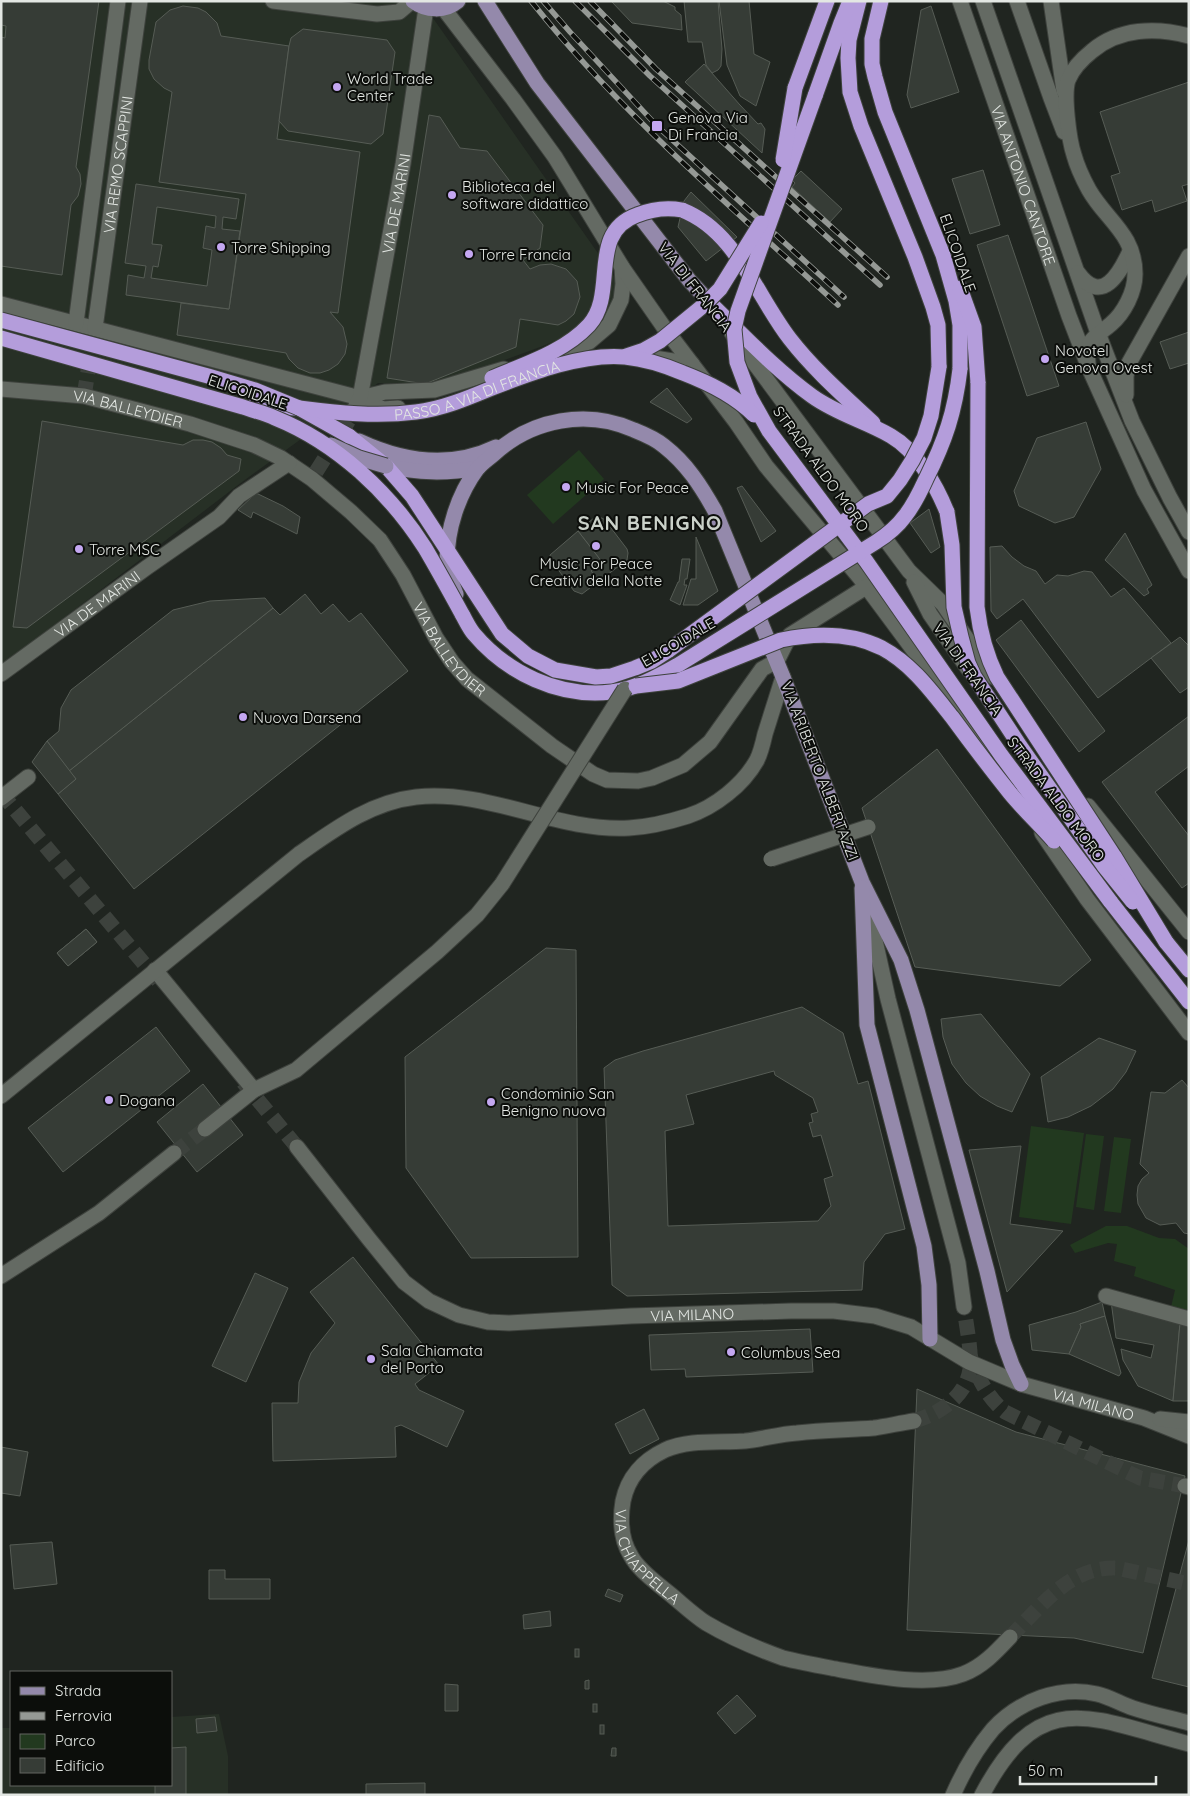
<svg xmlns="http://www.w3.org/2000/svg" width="1190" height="1796" viewBox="0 0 1190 1796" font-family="Quicksand,sans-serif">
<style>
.built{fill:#273026}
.green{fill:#22391f}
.building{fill:#363c36;stroke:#565c55;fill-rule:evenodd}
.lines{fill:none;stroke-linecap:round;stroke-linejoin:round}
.street-tunnel{stroke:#3d423d;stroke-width:15;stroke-dasharray:15 8;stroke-linecap:butt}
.secondary-tunnel{stroke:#3d423d;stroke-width:15;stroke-dasharray:15 8;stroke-linecap:butt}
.street-casing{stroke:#3e423d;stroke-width:17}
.secondary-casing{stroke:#3e423d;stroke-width:17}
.primary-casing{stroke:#3e423d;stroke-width:17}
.highway-casing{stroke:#3e423d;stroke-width:17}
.street{stroke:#646a63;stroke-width:15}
.secondary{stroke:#646a63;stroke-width:15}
.primary{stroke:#9489ab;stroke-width:15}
.highway{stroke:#b49ddb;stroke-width:15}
.rail-casing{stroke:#959995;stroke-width:5.5}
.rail{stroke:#0c0e0b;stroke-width:4;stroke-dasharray:11;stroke-linecap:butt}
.street-bridge-casing{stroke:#3e423d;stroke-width:17;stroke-linecap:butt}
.primary-bridge-casing{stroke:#3e423d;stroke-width:17;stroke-linecap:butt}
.highway-bridge-casing{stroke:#3e423d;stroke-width:17;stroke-linecap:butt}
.street-bridge{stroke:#646a63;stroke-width:15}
.primary-bridge{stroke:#9489ab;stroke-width:15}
.highway-bridge{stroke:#b49ddb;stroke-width:15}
.poi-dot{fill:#c4a7f1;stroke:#0c0e0b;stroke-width:2}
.labels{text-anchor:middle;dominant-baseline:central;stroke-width:4;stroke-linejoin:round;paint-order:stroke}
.poi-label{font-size:15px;fill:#e3e7e3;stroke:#0c0e0b;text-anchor:start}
.street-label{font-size:15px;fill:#e3e7e3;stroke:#0c0e0b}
.district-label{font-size:20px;font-weight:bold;letter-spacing:1px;fill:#cad1c9;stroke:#0c0e0b}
</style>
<rect width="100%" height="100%" fill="#202520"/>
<g class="built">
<polygon points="1,1 421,1 628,296 620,313 543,346 433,386 378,383 242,482 1,666"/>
<polygon points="219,1714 228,1756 228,1795 1,1795 1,1728 11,1728 11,1785 171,1785 171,1717"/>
</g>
<g class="green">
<polygon points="579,450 604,479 553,524 527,495"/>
<polygon points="1031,1126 1084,1133 1071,1224 1019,1217"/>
<polygon points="1086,1134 1104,1136 1094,1210 1076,1207"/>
<polygon points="1114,1137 1131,1139 1121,1213 1104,1211"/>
<polygon points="1106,1226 1127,1226 1159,1238 1175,1239 1189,1249 1189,1310 1171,1307 1175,1290 1134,1276 1136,1267 1114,1261 1117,1244 1108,1243 1075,1253 1070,1245"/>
</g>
<g class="building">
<polygon points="1,1 99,1 76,167 80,174 81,184 78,196 71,205 62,275 1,266 1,37 5,38 6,26 1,25"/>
<polygon points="611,1 663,1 675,7 675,10 681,15 682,30 632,23"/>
<polygon points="684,1 718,1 722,49 721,66 718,70 712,73 706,65 702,42 688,42"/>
<polygon points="719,1 749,1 754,54 770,62 756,106 740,96 727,65"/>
<polygon points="183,6 198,8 206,12 217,23 221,36 289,46 277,139 360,152 338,313 330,312 343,327 347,344 345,354 338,364 329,370 320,373 310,373 298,368 289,359 286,353 177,335 181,303 229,309 246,194 159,182 172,92 164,88 154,79 149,69 149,60 156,22 170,10"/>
<polygon points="931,6 959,92 911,108 907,95 921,10"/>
<polygon points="303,29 387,40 395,52 383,134 371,144 288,131 279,121 289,46 291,38"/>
<polygon points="704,64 740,105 758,124 761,123 765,129 762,153 685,82"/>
<polygon points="1189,82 1189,184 1182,186 1187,201 1155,212 1152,200 1122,210 1111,176 1120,173 1100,112"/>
<polygon points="429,115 440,117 460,148 487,151 543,225 540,248 523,260 530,269 540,265 551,264 566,269 577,281 580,297 574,314 566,321 558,325 520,319 516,347 425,384 387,378"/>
<polygon points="983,170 1000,225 970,234 952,179"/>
<polygon points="801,171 842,209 830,222 792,187 795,183 792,180"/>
<path d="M136,184l103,15 -3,20 -13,-2 -1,12 18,2 -11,78 -103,-14 2,-20 16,3 2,-12 -21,-3zM157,207l59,9 -1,12 -9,-2 -3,22 9,2 -5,36 -56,-8 2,-12 5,1 4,-22 -10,-1z"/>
<polygon points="691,192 737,237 706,261 678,227 684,201"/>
<polygon points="1008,235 1059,386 1027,396 977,245"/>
<polygon points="1189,332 1189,363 1170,369 1160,342"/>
<polygon points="667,388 692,419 687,423 650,402"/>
<polygon points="42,421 183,445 193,440 203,440 212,442 221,448 227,455 241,459 239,471 27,628 13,627"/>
<polygon points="1086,422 1101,469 1074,517 1055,523 1019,506 1014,491 1037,438"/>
<polygon points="742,486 776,531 761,542 737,488"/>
<polygon points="256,493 283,506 300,517 297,534 253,512 251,518 238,510"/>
<polygon points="929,509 940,547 931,553 910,523"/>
<polygon points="594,518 602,518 605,520 627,549 628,553 627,560 599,581 591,571 602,562 578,531"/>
<polygon points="578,531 602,562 591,571 599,581 582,594 574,591 551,560 550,555"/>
<polygon points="1125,533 1152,585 1147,589 1149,593 1144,596 1105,560"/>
<polygon points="696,537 718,591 698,605 683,605 691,579 696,579"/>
<polygon points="1002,546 1012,557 1024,566 1036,571 1045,584 1057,575 1068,576 1084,571 1092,572 1111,597 1124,588 1171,643 1098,698 1023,599 997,619 991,611 990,547"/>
<polygon points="682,559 690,559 687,579 685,579 684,585 687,585 680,605 670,600 678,582 679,582"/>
<polygon points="305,594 321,614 333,604 349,622 361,613 408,671 134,889 58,794 76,779 69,771 273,608 280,615"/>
<polygon points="265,598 273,608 69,771 47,741 59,731 61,708 71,690 173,610 210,601"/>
<polygon points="1021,620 1105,731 1079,752 996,640"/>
<polygon points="1180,637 1189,646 1189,687 1180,693 1151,658"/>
<polygon points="1189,716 1189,766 1155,792 1189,836 1189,883 1182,888 1102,782"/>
<polygon points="47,741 76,779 58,794 32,762"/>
<polygon points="937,749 1091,960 1060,986 915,967 862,808"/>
<polygon points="86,929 97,942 68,966 57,953"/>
<polygon points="86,929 97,942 68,966 57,953"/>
<polygon points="546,948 576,950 578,1257 471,1258 406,1168 405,1057"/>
<path d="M802,1007l41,26 15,51 10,-3 37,148 -20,5 -21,28 -2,28 -235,6 -15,-11 -8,-217 11,-8 28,-9zM774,1071l1,4 38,23 5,14 -7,2 2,8 -4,1 4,14 8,-2 12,41 -9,3 7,27 -13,15 -150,5 -3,-95 29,-7 -8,-29z"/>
<polygon points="981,1014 1030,1074 1012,1112 997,1106 980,1096 966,1083 952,1064 943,1037 941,1019"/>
<polygon points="156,1027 190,1071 63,1172 28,1128"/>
<polygon points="1099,1038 1136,1051 1126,1072 1113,1089 1091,1106 1068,1117 1048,1122 1041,1077"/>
<polygon points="1182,1080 1189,1088 1189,1234 1184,1233 1176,1223 1160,1225 1146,1218 1138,1204 1137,1195 1138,1186 1142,1179 1149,1173 1140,1164 1151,1092 1165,1093"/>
<polygon points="203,1084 243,1135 197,1172 157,1122"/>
<polygon points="1021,1146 1010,1224 1063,1231 1007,1292 969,1150"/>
<polygon points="353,1257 439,1365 415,1384 419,1390 464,1411 447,1447 401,1425 395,1427 396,1457 273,1461 272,1403 298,1403 299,1382 311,1353 335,1323 310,1292"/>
<polygon points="255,1273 288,1288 246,1382 212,1366"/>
<polygon points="1111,1301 1180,1323 1173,1401 1138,1386 1123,1360 1121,1349 1151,1358 1154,1345 1116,1338"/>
<polygon points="1102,1302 1105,1316 1080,1324 1081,1327 1069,1354 1032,1350 1029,1325 1076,1312"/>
<polygon points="1105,1316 1121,1373 1119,1376 1069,1354 1081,1327 1080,1324"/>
<polygon points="1180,1323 1189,1325 1189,1401 1173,1401"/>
<polygon points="810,1329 813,1372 686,1377 685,1369 651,1370 649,1335"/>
<polygon points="917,1389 1016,1432 1185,1476 1143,1653 1074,1638 907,1630"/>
<polygon points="644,1409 659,1439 630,1454 615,1424"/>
<polygon points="1,1447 28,1452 20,1496 1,1493"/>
<polygon points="1189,1540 1189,1687 1152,1678"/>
<polygon points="52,1542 57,1584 14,1589 10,1545"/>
<polygon points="209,1570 225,1570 225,1579 270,1579 270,1599 209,1599"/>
<polygon points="608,1589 623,1595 620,1602 605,1596"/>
<polygon points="550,1611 551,1626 524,1629 523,1615"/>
<rect x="575" y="1649" width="4" height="8"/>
<polygon points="589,1680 589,1689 585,1689 585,1681"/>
<polygon points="445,1684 458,1685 458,1711 445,1711"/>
<polygon points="737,1695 756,1716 735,1734 717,1713"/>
<rect x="593" y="1704" width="4" height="8"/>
<polygon points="215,1717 217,1731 197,1733 196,1719"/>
<rect x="600" y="1725" width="4" height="9"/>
<polygon points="186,1747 186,1795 155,1795 155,1785 171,1785 171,1748"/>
<polygon points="612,1748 616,1748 616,1756 611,1756"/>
<polygon points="425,1783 425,1795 366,1795 366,1784"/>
</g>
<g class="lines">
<g class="street-tunnel">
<polyline points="84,396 95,328"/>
<polyline points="316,472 349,420"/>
<polyline points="174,1153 205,1129"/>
<path d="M969,1353c8,23 17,43 36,59l135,66 45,8"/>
<path d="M914,1421c25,-7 52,-24 56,-52 2,-18 -4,-44 -6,-62"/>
<path d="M1010,1637c31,-30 59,-71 107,-69l72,16"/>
</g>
<g class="secondary-tunnel">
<polyline points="1,793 161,984"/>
<polyline points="243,1082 297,1147"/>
</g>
<defs>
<g id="street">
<polyline points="273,1 377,14 399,12 412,1"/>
<polyline points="1,304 360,398 383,409 398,408"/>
<polyline points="76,323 118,1"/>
<path id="s1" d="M95,328l45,-327"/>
<polyline points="555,354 589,342 609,325 621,300 623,284 622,267"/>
<polyline points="654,358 692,364"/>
<path id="s2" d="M1,389l83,7 106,28 64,21 27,13 31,21 39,33 29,28 23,35 33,63 16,24 15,17 85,67 41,28 14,6 31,1 14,-3 31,-13 27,-23 52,-73 15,-8"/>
<polyline points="360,398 385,392 434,390 504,369"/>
<path id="s3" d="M355,408l5,-10 43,-234 23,-156"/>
<path id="s4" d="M1,674l145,-106 73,-51 20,-21 50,-33"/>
<polyline points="1,798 28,777"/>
<polyline points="866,900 888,999 958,1263 964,1307"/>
<polyline points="155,970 254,1090"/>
<path d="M1,1096l298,-242c36,-25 72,-52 117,-57 73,-8 140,35 213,31 20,-1 40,-6 59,-12 27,-9 55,-31 69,-56 4,-8 6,-17 8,-26 6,-19 12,-38 18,-57"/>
<polyline points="205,1129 254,1090 296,1070 437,952 477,915 502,884"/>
<polyline points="1,1276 99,1213 174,1153"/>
<polyline points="1106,1296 1189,1319"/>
<path id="s5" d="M914,1421c-13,2 -27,5 -40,7 -26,2 -51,2 -77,5 -17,1 -34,6 -52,8 -25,2 -56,-2 -80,9 -21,10 -37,27 -42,51 -3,18 -2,39 8,55 7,13 22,24 34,34 13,10 27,24 41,33 22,13 52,26 77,35 16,4 32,7 48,10 38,7 95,20 132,6 19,-7 33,-22 47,-37"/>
<polyline points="1185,1486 1189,1487"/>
<path d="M953,1795c10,-23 24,-47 40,-66 26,-28 67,-44 104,-35 13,3 24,10 36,14 18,6 37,10 56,15"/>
<path d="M982,1795c58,-110 108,-77 207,-51"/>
</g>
<g id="secondary">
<path id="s6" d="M960,1l109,315 20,52 55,122 45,81"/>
<polyline points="983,1 1098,333 1132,421 1170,498 1189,532"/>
<polyline points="1017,1 1051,98 1064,132"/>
<polyline points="1051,1 1064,91"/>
<polyline points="444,9 513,99 555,157 622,267 663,326 736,422 766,466 860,578 955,706 985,750"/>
<path d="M1078,273c24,33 42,0 52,-22"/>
<polyline points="732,333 909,571 943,604 993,677"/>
<path d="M1088,363c-3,-25 7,-25 23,-39 13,-11 24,-32 24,-50 0,-40 -29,-54 -46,-84 -6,-11 -12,-24 -15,-35 -5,-15 -11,-60 -6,-75 5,-12 14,-21 24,-29 27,-23 64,-24 97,-15"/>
<polyline points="1126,395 1126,376 1129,363 1189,256"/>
<polyline points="914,582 930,614 969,670"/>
<polyline points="777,661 790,635 866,587"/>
<polyline points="1088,806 1189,932"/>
<polyline points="1042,833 1087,899 1189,1033"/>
<path id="s7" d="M297,1147l72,92 35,43 25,19 30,14 29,7 21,1 122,-7 160,-5h43l41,5 36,11 58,35 52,22 123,34 45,18"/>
<polyline points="1160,1419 1189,1422"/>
</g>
<g id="primary">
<path d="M413,1c13,10 32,11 45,0"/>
<polyline points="485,1 537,83 689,280 713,306"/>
<path d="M359,441c45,21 91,28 137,6"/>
<path d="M386,466c33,7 59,8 92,2"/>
<path d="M456,594c-4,-10 -9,-22 -9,-33 0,-32 11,-66 30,-92 5,-6 11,-10 17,-15 38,-35 93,-45 140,-24 10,4 22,9 30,16 23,18 37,40 51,65l68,166 79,205 39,78 16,50 70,261 16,69 9,25 9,19"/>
<polyline points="862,888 867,1025 924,1246 929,1285 930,1339"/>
</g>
<g id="highway">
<polyline points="859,1 849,40 848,58 850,92 861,126 915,257 933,307 938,325 939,367"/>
<polyline points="881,1 872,39 872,64 875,77 885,112 943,255 956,301 960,325 960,369"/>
<polyline points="795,88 827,1"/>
<polyline points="815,96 841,23 850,1"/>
<path d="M682,210c54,21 74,85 108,129 24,31 54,57 83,84"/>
<polyline points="960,288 974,327 978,383"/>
<path d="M713,306c32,31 63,64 99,90 25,18 53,25 79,40 26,15 45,49 56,76"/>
<polyline points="250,407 299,408"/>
<polyline points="349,436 386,466 412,496 502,634 528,656 555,670 596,677 611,676 635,668 652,661 669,650"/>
<path d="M462,614c4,7 7,14 12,20 33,39 85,64 137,58 24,-3 46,-15 67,-27"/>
<polyline points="1110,901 1189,1002"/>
<polyline points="1166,942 1189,970"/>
</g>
</defs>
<use href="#street" class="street-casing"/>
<use href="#secondary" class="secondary-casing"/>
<use href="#primary" class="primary-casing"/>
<use href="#highway" class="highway-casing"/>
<use href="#street" class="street"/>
<use href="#secondary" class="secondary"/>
<use href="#primary" class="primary"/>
<use href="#highway" class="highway"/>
<defs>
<g id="rail">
<path d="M531,1c90,113 201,206 307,304"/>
<polyline points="543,1 570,32 657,126 844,297"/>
<polyline points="575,1 650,76 880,285"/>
<polyline points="590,1 656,69 887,277"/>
</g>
</defs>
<use href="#rail" class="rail-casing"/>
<use href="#rail" class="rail"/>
<defs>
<g id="street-bridge">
<polyline points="771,859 868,827"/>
<polyline points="502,884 625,689"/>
</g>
<polyline id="primary-bridge" points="331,445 359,458 386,466"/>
<g id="highway-bridge">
<polyline points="815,96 738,311 734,329 737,362 750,397 769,431 866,561 1001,755 1110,901"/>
<polyline points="783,160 795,88"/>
<polyline points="1,320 208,376 255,390 299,408 349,436"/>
<path d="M1,338l242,69c11,4 22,6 32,11 62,25 115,75 150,130 13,22 25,44 37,66"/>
<polyline points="626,356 644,350 660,341 704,305 720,289 761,223"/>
<path d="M492,378c33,-14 72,-26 97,-53 29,-32 -2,-92 48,-110 15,-6 29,-8 45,-5"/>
<path d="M978,383l-1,224c3,25 9,48 20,70l117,179 52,86"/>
<path id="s8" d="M299,408c39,5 78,9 117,4 26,-3 52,-14 76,-24 39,-15 91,-35 133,-31 20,2 39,8 58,16 26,10 51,22 71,42"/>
<polyline points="947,512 952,545 954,607 961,637 968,663 974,676 1020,746 1104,866 1133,902"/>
<polyline points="669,650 868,504 887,496 900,480 912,461 924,438 931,416 939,367"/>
<path d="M678,665l198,-123c11,-7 21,-15 29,-26 9,-11 15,-24 21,-37 19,-38 29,-67 34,-110"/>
<path d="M636,686l42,-5 103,-41c34,-7 69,-8 101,8 30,16 50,44 70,69 19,26 38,51 58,76 14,17 30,32 44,48"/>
</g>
</defs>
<use href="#street-bridge" class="street-bridge-casing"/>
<use href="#primary-bridge" class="primary-bridge-casing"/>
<use href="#highway-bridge" class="highway-bridge-casing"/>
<use href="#street-bridge" class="street-bridge"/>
<use href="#primary-bridge" class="primary-bridge"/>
<use href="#highway-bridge" class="highway-bridge"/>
</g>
<g class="poi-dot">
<circle cx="337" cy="87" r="5"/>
<rect x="651" y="120" width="12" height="12" rx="2.5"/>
<circle cx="452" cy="195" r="5"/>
<circle cx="221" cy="247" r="5"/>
<circle cx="469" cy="254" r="5"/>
<circle cx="1045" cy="359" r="5"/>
<circle cx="566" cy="487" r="5"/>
<circle cx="596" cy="546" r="5"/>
<circle cx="79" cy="549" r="5"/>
<circle cx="243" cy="717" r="5"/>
<circle cx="109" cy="1100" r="5"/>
<circle cx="491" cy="1102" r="5"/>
<circle cx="731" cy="1352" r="5"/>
<circle cx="371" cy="1359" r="5"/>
</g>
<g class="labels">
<g class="poi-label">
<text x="347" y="78">World Trade<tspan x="347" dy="17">Center</tspan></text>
<text x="668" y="117">Genova Via<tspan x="668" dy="17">Di Francia</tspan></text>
<text x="462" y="186">Biblioteca del<tspan x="462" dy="17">software didattico</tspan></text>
<text x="231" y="247">Torre Shipping</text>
<text x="479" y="254">Torre Francia</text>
<text x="1055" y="350">Novotel<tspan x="1055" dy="17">Genova Ovest</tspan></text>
<text x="576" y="487">Music For Peace</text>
<text x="89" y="549">Torre MSC</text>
<text x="596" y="563" text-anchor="middle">Music For Peace<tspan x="596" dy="17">Creativi della Notte</tspan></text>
<text x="253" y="717">Nuova Darsena</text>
<text x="501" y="1093">Condominio San<tspan x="501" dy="17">Benigno nuova</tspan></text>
<text x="119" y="1100">Dogana</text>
<text x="381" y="1350">Sala Chiamata<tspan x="381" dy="17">del Porto</tspan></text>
<text x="741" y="1352">Columbus Sea</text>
</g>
<g class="street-label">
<text stroke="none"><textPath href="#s1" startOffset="165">VIA REMO SCAPPINI</textPath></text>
<text stroke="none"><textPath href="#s6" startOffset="195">VIA ANTONIO CANTORE</textPath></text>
<text stroke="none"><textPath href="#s3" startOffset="209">VIA DE MARINI</textPath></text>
<text transform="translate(958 253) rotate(71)">ELICOIDALE</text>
<text transform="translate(695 287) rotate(52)">VIA DI FRANCIA</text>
<text stroke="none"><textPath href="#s8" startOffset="182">PASSO A VIA DI FRANCIA</textPath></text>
<text transform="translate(248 392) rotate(18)">ELICOIDALE</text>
<text stroke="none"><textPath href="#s2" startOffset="129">VIA BALLEYDIER</textPath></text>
<text transform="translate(821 469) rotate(54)">STRADA ALDO MORO</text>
<text stroke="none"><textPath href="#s4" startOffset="119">VIA DE MARINI</textPath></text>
<text transform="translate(678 642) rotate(-30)">ELICOIDALE</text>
<text stroke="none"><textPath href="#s2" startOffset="549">VIA BALLEYDIER</textPath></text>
<text transform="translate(968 669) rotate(55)">VIA DI FRANCIA</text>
<text transform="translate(820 771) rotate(69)">VIA ARIBERTO ALBERTAZZI</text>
<text transform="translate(1056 799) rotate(53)">STRADA ALDO MORO</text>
<text stroke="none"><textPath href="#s7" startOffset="471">VIA MILANO</textPath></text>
<text stroke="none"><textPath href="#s7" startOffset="891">VIA MILANO</textPath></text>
<text stroke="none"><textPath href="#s5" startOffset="385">VIA CHIAPPELLA</textPath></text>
</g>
<g class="district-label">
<text x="650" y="522">SAN BENIGNO</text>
</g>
</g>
<rect width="1190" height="1796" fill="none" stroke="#e3e7e3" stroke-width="5"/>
<rect x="10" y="1671" width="162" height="115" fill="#0c0e0b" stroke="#626561"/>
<rect x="20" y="1687" width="25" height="8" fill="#9489ab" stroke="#626561"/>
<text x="55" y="1696" font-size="15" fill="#e3e7e3">Strada</text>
<rect x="20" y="1712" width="25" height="8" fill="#959995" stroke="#626561"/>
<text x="55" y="1721" font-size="15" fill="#e3e7e3">Ferrovia</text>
<rect x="20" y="1734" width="25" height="15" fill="#22391f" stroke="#626561"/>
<text x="55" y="1746" font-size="15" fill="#e3e7e3">Parco</text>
<rect x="20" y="1758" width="25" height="15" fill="#363c36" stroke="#626561"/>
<text x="55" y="1771" font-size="15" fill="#e3e7e3">Edificio</text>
<path d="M1020 1776v8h136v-8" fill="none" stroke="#e3e7e3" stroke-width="2.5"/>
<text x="1028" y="1776" font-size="15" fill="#e3e7e3" stroke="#0c0e0b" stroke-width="4" paint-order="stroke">50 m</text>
</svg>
